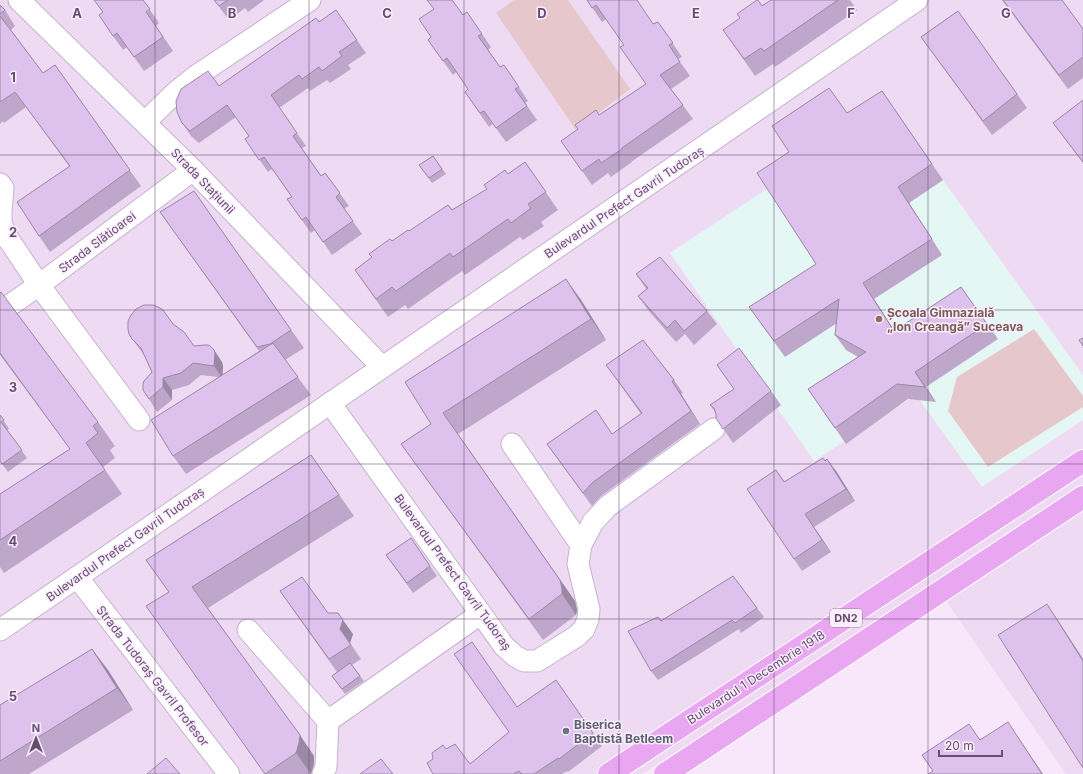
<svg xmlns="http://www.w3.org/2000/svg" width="1083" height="774" viewBox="0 0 1083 774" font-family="Inter,sans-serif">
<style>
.residential{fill:#eedaf3}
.education{fill:#e4f7f4}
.green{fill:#e6c7cc}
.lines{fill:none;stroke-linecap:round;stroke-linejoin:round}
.minor-casing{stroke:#c5b2cd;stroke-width:23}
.major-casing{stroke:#fff;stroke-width:24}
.minor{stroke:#fff;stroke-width:21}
.major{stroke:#e9a7f2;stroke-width:22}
.wall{fill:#bfa7cc}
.shaded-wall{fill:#9b88a6}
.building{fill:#dec2ed;stroke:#9b88a6}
.grid{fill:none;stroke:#644e71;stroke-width:1;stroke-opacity:0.55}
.education-dot{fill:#8d6e63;stroke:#fbedfd;stroke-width:1.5}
.worship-dot{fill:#6b7280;stroke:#fbedfd;stroke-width:1.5}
.labels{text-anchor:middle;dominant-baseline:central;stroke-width:3;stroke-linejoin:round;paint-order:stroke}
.shield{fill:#fbedfd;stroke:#917e9b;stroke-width:1}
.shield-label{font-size:11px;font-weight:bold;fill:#644e71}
.street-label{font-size:12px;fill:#644e71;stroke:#fbedfd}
.education-label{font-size:12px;font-weight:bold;fill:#785e54;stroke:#fbedfd;text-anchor:start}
.worship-label{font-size:12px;font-weight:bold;fill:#5b616d;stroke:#fbedfd;text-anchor:start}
.grid-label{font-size:13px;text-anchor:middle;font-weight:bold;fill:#644e71;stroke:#fbedfd;stroke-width:3;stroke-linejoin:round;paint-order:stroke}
</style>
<rect width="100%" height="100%" fill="#f8e7fa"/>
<polygon class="residential" points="0,0 1083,0 1083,774 1066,774 937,588 642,774 0,774"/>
<polygon class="education" points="943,180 1083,375 1083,420 982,487 916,395 814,461 670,253 768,188 817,264"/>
<g class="green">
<polygon points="514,0 568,0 630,89 576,130 496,13"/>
<polygon points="1034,329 1083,396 1083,407 988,467 948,411 957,377"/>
</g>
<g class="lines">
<defs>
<g id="minor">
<polyline points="19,0 193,170 382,367"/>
<polyline points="145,122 175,93 196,76 310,0"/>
<polyline points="0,184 3,188 1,211 1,222 5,234 39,285 139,420"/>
<polyline points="0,312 39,285 193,170"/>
<polyline points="330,403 504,646 515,656 524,661 537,661 577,636 584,629 588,619 589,609 578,564 581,545 593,522 608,506 714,429"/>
<polyline points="512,444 581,545"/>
<polyline points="77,577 229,774"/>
<polyline points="0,630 917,0"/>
<polyline points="248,630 328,721 326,767 323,774"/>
<polyline points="328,721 480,614"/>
</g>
<g id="major">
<polyline points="609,774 1083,461"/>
<polyline points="665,774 1083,497"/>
</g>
</defs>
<use href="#minor" class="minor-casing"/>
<use href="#major" class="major-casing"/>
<use href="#minor" class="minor"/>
<use href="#major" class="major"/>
</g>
<g class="wall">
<polygon points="143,0 159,23 156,26 173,51 144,71 127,47 123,50 113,36 103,13"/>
<polygon points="214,0 264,0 248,12 245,8 229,20"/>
<polygon points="587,0 653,24 658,22 682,57 678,59 690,76 671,89 693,119 631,162 632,162 611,177 608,173 592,185 561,141 599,115 646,84 624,45 606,19 602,22"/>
<polygon points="771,0 850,0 857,10 775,67 773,64 755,76 723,30"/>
<polygon points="1002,0 1062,0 1083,29 1083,78 1068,89"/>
<polygon points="0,5 5,10 15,26 11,30 43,73 55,65 141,186 50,252 39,236 69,166 26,107 4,123 3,121 0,124"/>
<polygon points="434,9 463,15 467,12 491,47 488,50 500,67 504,65 528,101 525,103 537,120 506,142 493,124 489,127 465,92 468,89 456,72 453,75 428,40 431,37"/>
<polygon points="336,10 366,53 348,65 351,69 330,83 327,80 310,91 308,88 279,108 306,146 302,148 321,176 325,173 349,206 344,209 362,234 332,255 315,230 311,233 287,199 292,197 272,169 268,172 245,139 249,136 236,117 199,143 191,136 182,123 219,86 319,22"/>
<polygon points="958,11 1027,108 992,135 921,37"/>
<polygon points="882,91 943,180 909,203 942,255 874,299 894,331 961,287 998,339 926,387 936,402 908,399 846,444 808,389 858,357 846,350 835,335 837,323 785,357 749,307 816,264 789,152 847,113"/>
<polygon points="1083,100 1083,163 1053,123"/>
<polygon points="433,156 446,174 432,183 419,165"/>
<polygon points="525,162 558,210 541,222 544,226 523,240 520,237 465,275 462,271 408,309 405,305 388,317 355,270 372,257 392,241 409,231 452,210 487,189"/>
<polygon points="194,191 304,348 285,360 311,395 186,474 173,456 218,377 201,375 189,385 172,390 172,400 157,412 149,399 152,372 144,355 132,339 173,324 194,346 214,350 222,362 223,366 223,375 259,351 160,212"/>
<polygon points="636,274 707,311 717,324 694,345 685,334 676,342 648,310 638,296 647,290"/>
<polygon points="566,279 581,300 606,340 458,434 575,601 577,610 576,615 543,640 401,444 431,424"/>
<polygon points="0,293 98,422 115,446 110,450 115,458 103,467 122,494 4,573 0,567 0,494 70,449 0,355"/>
<polygon points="606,365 674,380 683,393 681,394 700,424 601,496 592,506 547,444 612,434 641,414"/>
<polygon points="717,365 771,391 781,405 733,443 716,418 716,413 710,405 734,389"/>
<polygon points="0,415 9,429 7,430 27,458 8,472 0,461"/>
<polygon points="311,455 354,516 208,608 314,756 314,764 311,774 265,774 169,592 146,560"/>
<polygon points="825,461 836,471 855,501 814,527 831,552 802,571 794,559 776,470 785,482"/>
<polygon points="411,538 437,576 413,593 386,555"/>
<polygon points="280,591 353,634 350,643 361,659 352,665 364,681 345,694 332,676 337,672"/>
<polygon points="757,608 764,617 741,633 739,629 658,680 651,671 658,617 661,620"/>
<polygon points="108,670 133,710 29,774 0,774 0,705"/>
<polygon points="556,680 602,746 568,772 567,771 562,774 433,774 433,759 446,749 470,764 509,732 517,707"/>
</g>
<g class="shaded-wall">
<polygon points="898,187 909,203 942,255 932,239"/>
<polygon points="566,279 581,300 606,340 591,319"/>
<polygon points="863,283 874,299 905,347 894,331"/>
<polygon points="214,350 222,362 223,366 222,378 214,366"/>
<polygon points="915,372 926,387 936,402 925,387"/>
<polygon points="163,378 172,390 172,400 163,387"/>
<polygon points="672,381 681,394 700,424 691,411"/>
<polygon points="443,413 575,601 577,610 576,615 562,594"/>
<polygon points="827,459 836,471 855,501 846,489"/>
<polygon points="805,514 814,527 831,552 822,540"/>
<polygon points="1047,604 1059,622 1083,659 1083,661"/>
<polygon points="343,620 353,634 350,643 340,629"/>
<polygon points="92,649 108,670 133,710 117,688"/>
<polygon points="1008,722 1020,740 1043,774 1042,774"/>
<polygon points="300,735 314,756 314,764 311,774 296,753"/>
</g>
<g class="building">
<polygon points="94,0 143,0 150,9 146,12 163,37 134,57 117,33 113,36 99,15 103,12"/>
<polygon points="214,0 228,0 219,6"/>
<polygon points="427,0 452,0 463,15 467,12 482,34 478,36 500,67 504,65 519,87 515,89 527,106 496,128 484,111 480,113 465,92 468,89 447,58 443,61 428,40 431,37 419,19 434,9"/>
<polygon points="587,0 637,0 653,24 658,22 673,43 669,45 680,62 660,75 683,105 622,148 622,149 601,163 599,159 582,171 561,141 578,129 575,125 596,110 599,115 646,84 620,47 624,45 596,5 592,8"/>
<polygon points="757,0 758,0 762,6 771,0 838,0 764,51 761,48 744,59 723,30 740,18 737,14"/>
<polygon points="1003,0 1062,0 1083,29 1083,57 1059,75"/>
<polygon points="0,5 5,10 0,14"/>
<polygon points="336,10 357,40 339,52 342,56 322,71 319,67 302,79 299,75 271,95 297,133 293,136 321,176 325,173 340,193 336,197 353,221 323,242 306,217 302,220 287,199 292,197 264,157 259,160 245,139 249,136 227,105 190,131 182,123 177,112 176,101 181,89 208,71 219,86 316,18 319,22"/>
<polygon points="958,11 1017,94 983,121 921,37"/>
<polygon points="0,16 43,73 55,65 130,170 39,236 17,202 70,166 15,92 0,102"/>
<polygon points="829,88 847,113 882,91 932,164 898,187 932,239 863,283 894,331 961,287 987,324 915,372 925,387 897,384 835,428 808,389 866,352 835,335 839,299 774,341 749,307 816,264 757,173 789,152 772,126"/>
<polygon points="1083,100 1083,162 1053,123"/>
<polygon points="433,156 442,169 429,178 419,165"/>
<polygon points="525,162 546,192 528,204 531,208 511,223 508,219 453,257 450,253 396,291 392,287 376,299 355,270 372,257 369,254 390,239 392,241 408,230 409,231 448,205 452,210 487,189 484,185 505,170 508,174"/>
<polygon points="194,191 291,330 270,344 257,347 160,212"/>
<polygon points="660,257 707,311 684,331 675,320 667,328 638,296 648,288 636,274"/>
<polygon points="566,279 591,319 443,413 560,580 562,589 562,594 529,619 401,444 431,424 405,382"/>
<polygon points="1,292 98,422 93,426 98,433 86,443 105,470 0,540 0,494 70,449 0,353 0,293"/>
<polygon points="144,305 153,305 160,308 163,310 173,324 184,332 194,346 205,345 209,345 214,350 215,353 214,366 193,363 181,373 163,378 163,387 149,399 143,390 143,384 144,381 152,372 141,348 132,339 129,334 128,329 128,321 131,315 136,309"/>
<polygon points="1083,338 1083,346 1079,340"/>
<polygon points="643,340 674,380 672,381 691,411 592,483 583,493 547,444 596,410 612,434 642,413 606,365"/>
<polygon points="273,343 298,377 173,456 151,420"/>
<polygon points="739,348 771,391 723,429 716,418 716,414 714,408 710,405 734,389 717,365"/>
<polygon points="0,415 4,420 1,422 22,450 2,464 0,461"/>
<polygon points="311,455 339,495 192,587 300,735 299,743 296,753 265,774 146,606 169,592 146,560"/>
<polygon points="823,458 825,461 827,459 846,489 805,514 822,540 794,559 747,489 776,470 784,482"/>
<polygon points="411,538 430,566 407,583 386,555"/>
<polygon points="733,576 757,608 735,623 732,620 651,671 628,631 658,617 661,621"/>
<polygon points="302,577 328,613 338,613 343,620 340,629 351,645 329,659 280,591"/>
<polygon points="1047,604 1083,661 1083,768 998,635"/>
<polygon points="472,642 517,707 556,680 593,733 559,759 558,758 534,774 522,774 519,771 513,774 433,774 427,763 433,759 432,753 443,745 446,749 455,744 470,764 509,732 454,654"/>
<polygon points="92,649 117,688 0,761 0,705"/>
<polygon points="350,663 360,676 342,689 332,676"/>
<polygon points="1008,722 1042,774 928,774 933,771 922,755 969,724 980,740"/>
<polygon points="166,758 180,774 147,774"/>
<polygon points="381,759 393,774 360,774"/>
</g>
<path class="grid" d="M155,0v774M309,0v774M464,0v774M619,0v774M774,0v774M928,0v774M0,155h1083M0,310h1083M0,464h1083M0,619h1083"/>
<circle class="education-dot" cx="879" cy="319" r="4"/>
<circle class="worship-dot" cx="566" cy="731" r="4"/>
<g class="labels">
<rect class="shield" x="830" y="609" width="32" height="18" rx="3"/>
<g class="shield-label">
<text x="846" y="618">DN2</text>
</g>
<g class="street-label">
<text transform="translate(203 181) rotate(46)">Strada Stațiunii</text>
<text transform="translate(624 202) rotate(-34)">Bulevardul Prefect Gavril Tudoraș</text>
<text transform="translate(97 242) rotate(-37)">Strada Slătioarei</text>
<text transform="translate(125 544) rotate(-35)">Bulevardul Prefect Gavril Tudoraș</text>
<text transform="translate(453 572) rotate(54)">Bulevardul Prefect Gavril Tudoraș</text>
<text transform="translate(153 676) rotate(52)">Strada Tudoraș Gavril Profesor</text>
<text transform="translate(756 677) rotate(-33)">Bulevardul 1 Decembrie 1918</text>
</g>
<g class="education-label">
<text x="887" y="312">Școala Gimnazială<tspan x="887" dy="14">„Ion Creangă” Suceava</tspan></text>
</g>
<g class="worship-label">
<text x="574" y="724">Biserica<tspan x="574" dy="14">Baptistă Betleem</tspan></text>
</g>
</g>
<g class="grid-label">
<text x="77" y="18">A</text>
<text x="232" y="18">B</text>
<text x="387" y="18">C</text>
<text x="542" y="18">D</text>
<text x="696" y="18">E</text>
<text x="851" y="18">F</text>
<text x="1006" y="18">G</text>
<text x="13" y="82">1</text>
<text x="13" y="237">2</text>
<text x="13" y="392">3</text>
<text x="13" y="546">4</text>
<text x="13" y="701">5</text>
</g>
<g transform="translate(36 738)" stroke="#fbedfd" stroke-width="3" paint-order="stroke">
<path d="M0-3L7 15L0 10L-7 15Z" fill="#644e71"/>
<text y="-6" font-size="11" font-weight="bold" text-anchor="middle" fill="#644e71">N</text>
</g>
<path d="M939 750v6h63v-6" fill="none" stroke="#644e71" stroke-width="2"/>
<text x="945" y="750" font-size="12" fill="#644e71" stroke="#fbedfd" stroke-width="3" paint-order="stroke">20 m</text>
</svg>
